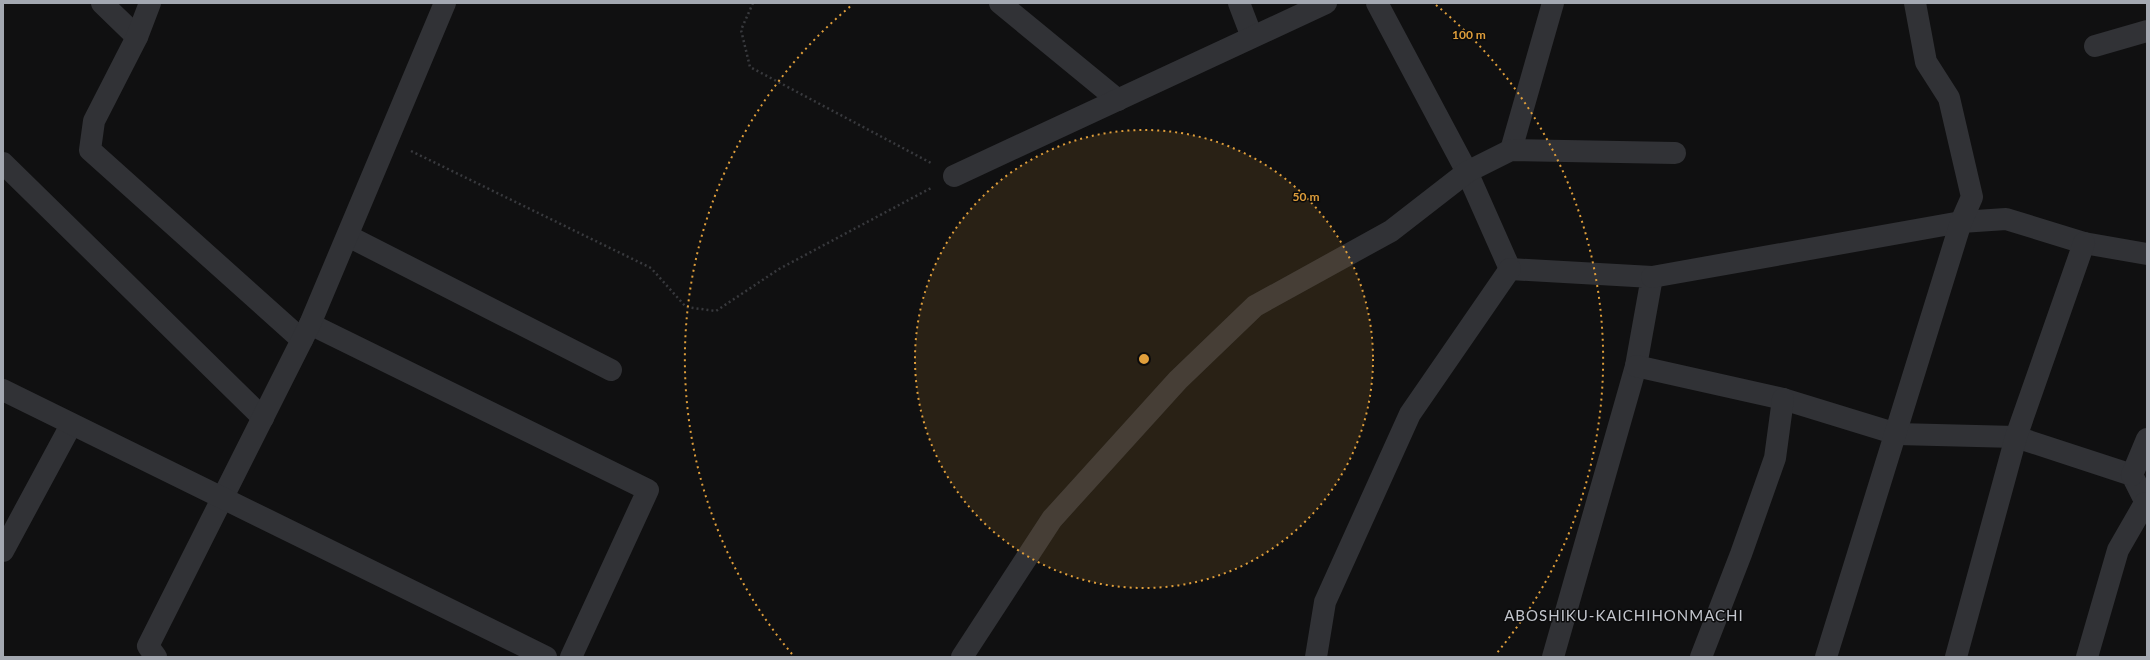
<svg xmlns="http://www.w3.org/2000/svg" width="2150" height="660" viewBox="0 0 2150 660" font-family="Lato,sans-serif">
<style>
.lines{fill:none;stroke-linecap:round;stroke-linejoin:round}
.path{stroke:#38393d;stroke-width:2.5;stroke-dasharray:2 3;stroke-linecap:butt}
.minor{stroke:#313236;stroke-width:22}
.tertiary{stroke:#313236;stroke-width:22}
.ring{fill:none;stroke:#df9e3b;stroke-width:2;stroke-dasharray:2 4}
.labels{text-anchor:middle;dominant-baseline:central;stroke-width:3;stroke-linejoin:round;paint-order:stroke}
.quarter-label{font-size:15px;letter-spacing:1px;fill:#c3c6cd;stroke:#0b0b0c}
.centre{fill:#df9e3b;stroke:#0b0b0c;stroke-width:2}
.ring-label{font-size:12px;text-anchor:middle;font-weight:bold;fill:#df9e3b;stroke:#0b0b0c;stroke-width:3;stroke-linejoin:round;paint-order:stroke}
</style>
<rect width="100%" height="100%" fill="#101011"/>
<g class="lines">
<g class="path">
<polyline points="753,3 741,30 750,67 931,163"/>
<polyline points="411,151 651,268 686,307 716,311 779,269 931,188"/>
</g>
<g class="minor">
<polyline points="102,3 137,37"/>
<polyline points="150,3 137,37 94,121 90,150 302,340"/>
<polyline points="1000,3 1118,100"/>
<polyline points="1239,3 1252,37"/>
<polyline points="1377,3 1467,172 1510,269"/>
<polyline points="2095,46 2147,31"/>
<polyline points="1511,150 1553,3"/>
<polyline points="3,163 263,418"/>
<polyline points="954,176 1326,3"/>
<polyline points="348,236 611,370"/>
<polyline points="1510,269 1652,277 1636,366 1553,657"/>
<polyline points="1652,277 1961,222 2006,219 2084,243 2147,254"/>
<polyline points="310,324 648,490 571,657"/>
<polyline points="1636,366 1783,399 1897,434 2016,437 2132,475 2147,505"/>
<polyline points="2132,475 2147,439"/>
<polyline points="3,551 71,425"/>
<polyline points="156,657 148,646 310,324 445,3"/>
<polyline points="962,657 1052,519 1178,380 1255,306 1391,231 1467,172 1511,150 1675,153"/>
<polyline points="1316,657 1325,602 1410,414 1510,269"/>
<polyline points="1701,657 1741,554 1775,458 1783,399"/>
<polyline points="1826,657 1961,222 1972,197 1949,98 1926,62 1915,3"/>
<polyline points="1956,657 2016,437 2084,243"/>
<polyline points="2087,657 2118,550 2145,503"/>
</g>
<polyline class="tertiary" points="3,390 546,657"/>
</g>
<circle cx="1144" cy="359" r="229" fill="#df9e3b" fill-opacity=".12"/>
<g class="ring">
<circle cx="1144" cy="359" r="229"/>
<path d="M792 654A459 459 0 0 1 852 5M1436 5A459 459 0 0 1 1496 654"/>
</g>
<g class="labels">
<g class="quarter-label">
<text x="1624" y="615">ABOSHIKU-KAICHIHONMACHI</text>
</g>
</g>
<circle cx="1144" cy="359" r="6" class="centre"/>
<g class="ring-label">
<text x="1469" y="39">100 m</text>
<text x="1306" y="201">50 m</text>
</g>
<rect width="2150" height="660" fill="none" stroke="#a3a8b1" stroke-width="8"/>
</svg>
